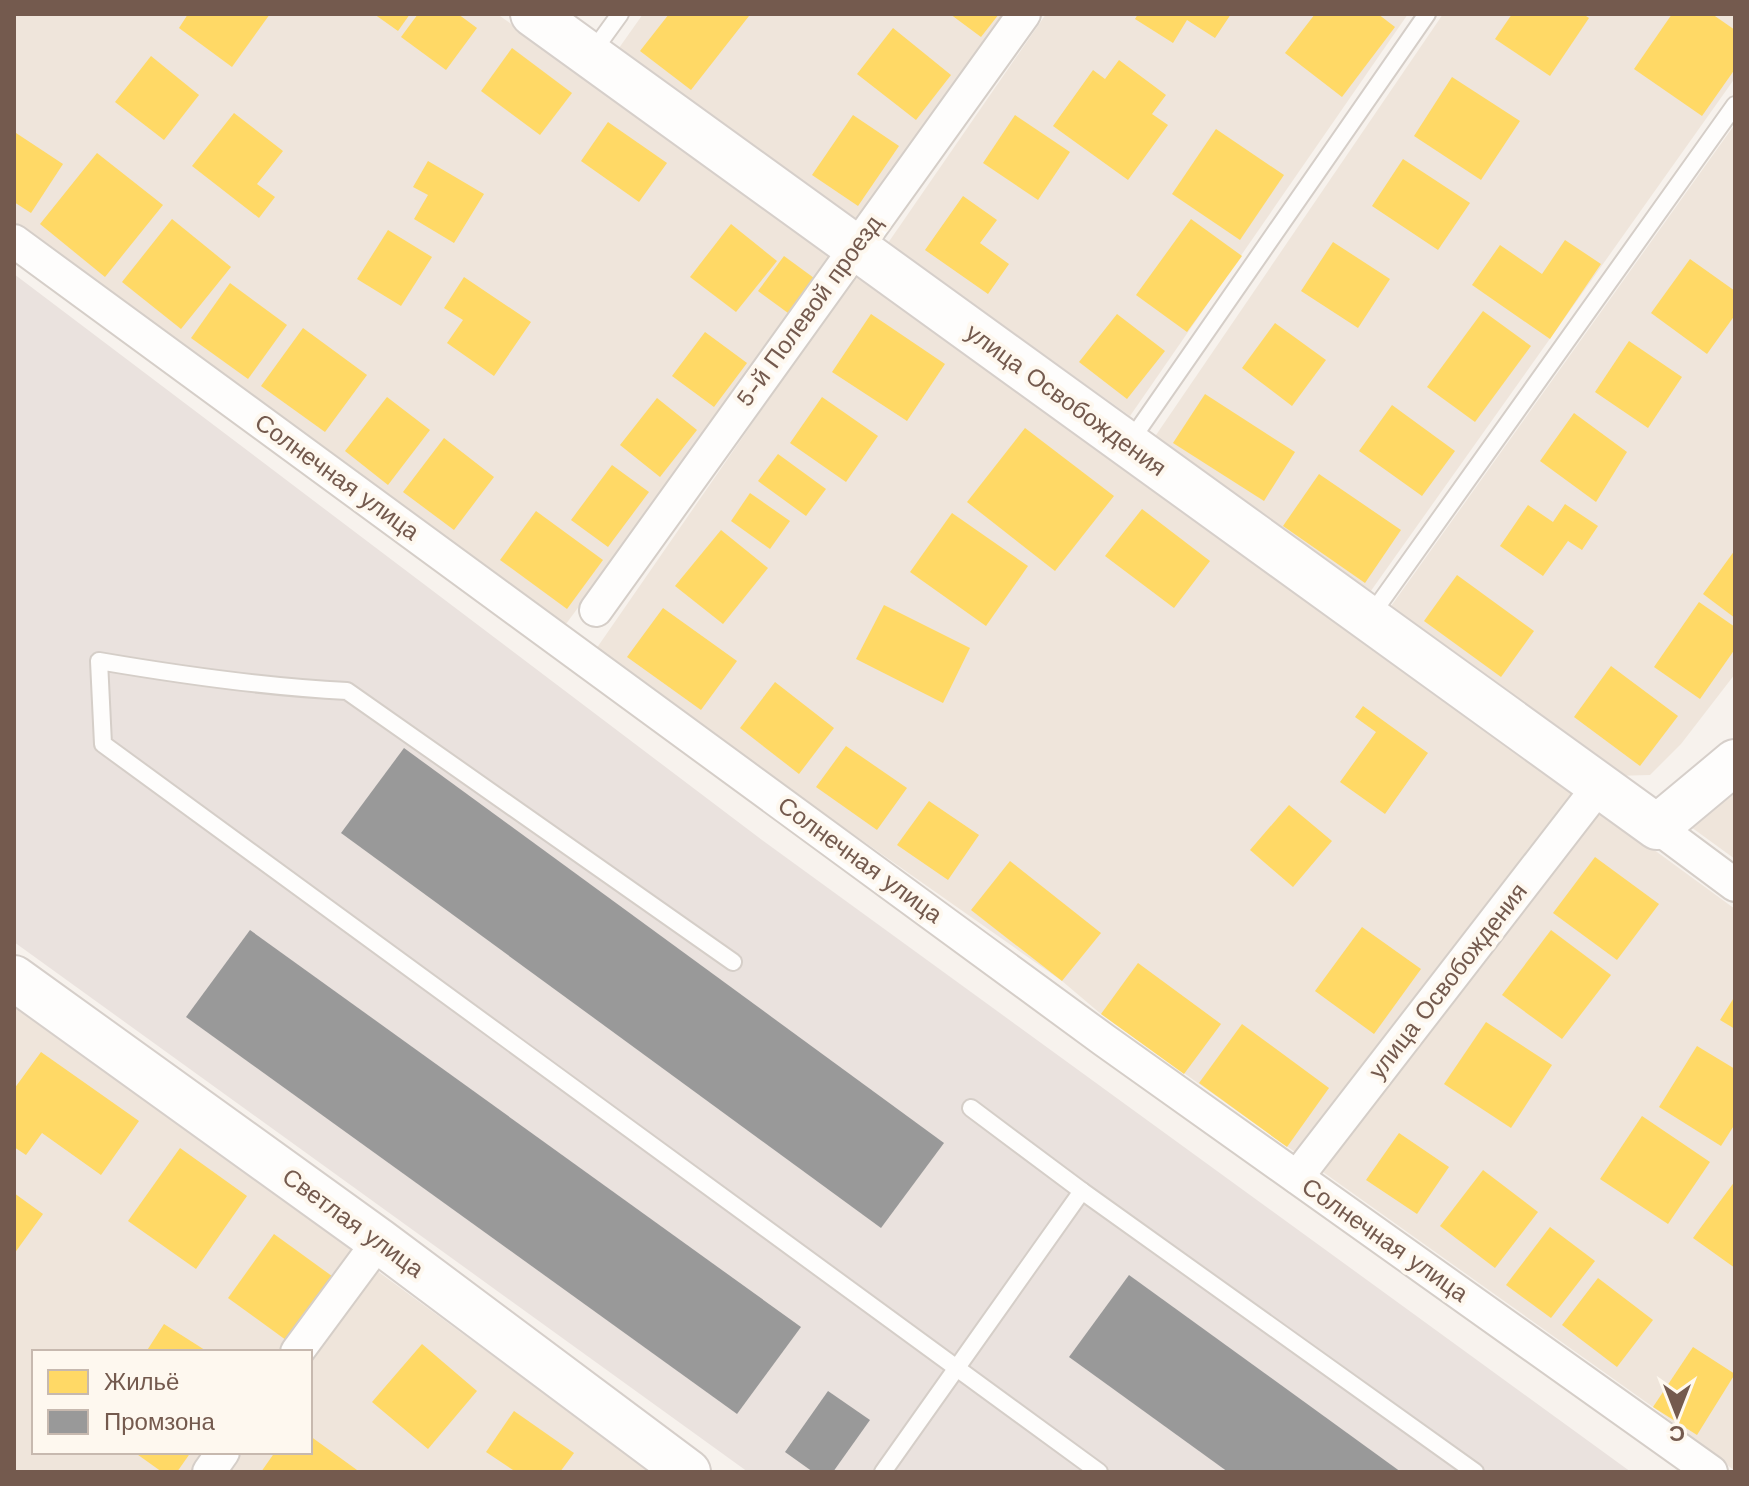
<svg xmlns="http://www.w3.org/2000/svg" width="1749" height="1486" viewBox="0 0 1749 1486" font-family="'Work Sans',sans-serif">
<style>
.residential{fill:#efe5db}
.industrial{fill:#eae2de}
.homes{fill:#ffd966}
.industry{fill:#999}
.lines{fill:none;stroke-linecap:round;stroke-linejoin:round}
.lane-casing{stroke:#d5cec8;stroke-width:20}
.street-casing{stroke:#d5cec8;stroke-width:36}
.secondary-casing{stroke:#d6cfca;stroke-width:48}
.lane{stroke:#fefdfc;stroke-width:16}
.street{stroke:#fefdfc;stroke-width:32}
.secondary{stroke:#fefdfc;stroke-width:44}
.labels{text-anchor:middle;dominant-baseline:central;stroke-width:8;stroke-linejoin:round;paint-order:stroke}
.street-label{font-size:24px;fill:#745a4e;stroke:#fef8ef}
</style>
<rect width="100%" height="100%" fill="#f7f2ed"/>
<g class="residential">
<polygon points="14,14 497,14 841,253 563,628 14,222"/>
<polygon points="643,14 1009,14 855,226 619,48"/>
<polygon points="1046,14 1408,14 1130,416 888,243"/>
<polygon points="1443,14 1735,14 1735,78 1368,595 1154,438"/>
<polygon points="1735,124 1735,674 1681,744 1650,775 1614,776 1389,609"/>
<polygon points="859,269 1735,909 1735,1471 1653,1407 1101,1014 1062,981 594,652"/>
<polygon points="1735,791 1735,859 1691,827"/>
<polygon points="14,999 362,1246 283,1352 34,1352 34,1452 207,1452 192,1472 14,1472"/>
<polygon points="376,1270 651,1472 229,1472 243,1452 310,1452 310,1361"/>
</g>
<polygon class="industrial" points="14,274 762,840 1631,1472 748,1472 14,942"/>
<g class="homes">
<polygon points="188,14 270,14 232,67 179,28"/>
<polygon points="374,14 410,14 398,31"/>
<polygon points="418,14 458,14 477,28 446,70 401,37"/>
<polygon points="669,14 747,14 749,16 691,90 640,51"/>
<polygon points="950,14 999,14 981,37"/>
<polygon points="1138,14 1231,14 1215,38 1187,20 1173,43 1135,19"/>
<polygon points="1315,14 1378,14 1395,27 1342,97 1285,53"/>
<polygon points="1512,14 1583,14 1589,18 1550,76 1495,39"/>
<polygon points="1672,14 1712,14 1735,30 1735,69 1702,116 1634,69"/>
<polygon points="893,28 951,75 916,120 857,74"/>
<polygon points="512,48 572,93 540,135 481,91"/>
<polygon points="151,56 199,95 164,140 115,102"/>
<polygon points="1119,60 1166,95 1152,114 1168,125 1128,180 1053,126 1093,70 1105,79"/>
<polygon points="1452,77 1520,121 1481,180 1414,136"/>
<polygon points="234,113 283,151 257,184 275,197 259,218 192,166"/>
<polygon points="853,115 899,146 858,206 812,175"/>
<polygon points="1015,115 1070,152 1038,200 983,163"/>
<polygon points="608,122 667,163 639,202 581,161"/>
<polygon points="1216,129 1284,175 1240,240 1172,194"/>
<polygon points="16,133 63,164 31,213 14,202 14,137"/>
<polygon points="97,153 163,205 105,277 40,224"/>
<polygon points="1403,159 1470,203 1438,250 1372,206"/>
<polygon points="428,161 484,194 454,243 414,219 428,195 413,187"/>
<polygon points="963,196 997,220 980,243 1009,264 988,294 925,250"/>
<polygon points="172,219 231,267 181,329 122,282"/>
<polygon points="1191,219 1242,256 1187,332 1136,295"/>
<polygon points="731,224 777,261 736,312 690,277"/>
<polygon points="388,230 432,257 401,306 357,279"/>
<polygon points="1565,240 1601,264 1550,339 1472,285 1500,245 1542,274"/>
<polygon points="1333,242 1390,279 1358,328 1301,291"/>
<polygon points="784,256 814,278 788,313 758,291"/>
<polygon points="1690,259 1735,291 1735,315 1707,354 1651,313"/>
<polygon points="464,277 531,322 494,376 447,343 463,320 444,308"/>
<polygon points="230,283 287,325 248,379 191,338"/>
<polygon points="1483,311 1531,346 1475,422 1427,387"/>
<polygon points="871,314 945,364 907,421 832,372"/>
<polygon points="1117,314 1165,351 1127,399 1079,362"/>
<polygon points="1275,323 1326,360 1292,406 1242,368"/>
<polygon points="303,328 367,375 325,432 261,386"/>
<polygon points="705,332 747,363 714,407 672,376"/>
<polygon points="1629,341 1682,377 1648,428 1595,392"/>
<polygon points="1205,394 1295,452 1264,501 1173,443"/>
<polygon points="387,397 430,430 388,485 345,451"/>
<polygon points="822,397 878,436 846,482 790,443"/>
<polygon points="657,398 697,430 660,477 620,445"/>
<polygon points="1392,405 1455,451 1422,496 1359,451"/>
<polygon points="1574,413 1627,452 1596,502 1540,461"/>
<polygon points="1025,428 1114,496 1055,571 967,502"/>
<polygon points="444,438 494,477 454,530 403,492"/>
<polygon points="778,454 826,489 806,516 758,481"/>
<polygon points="612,465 649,492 608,547 571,520"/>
<polygon points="1319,474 1401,530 1365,583 1283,526"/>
<polygon points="750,493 790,521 770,549 731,521"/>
<polygon points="1565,504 1598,526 1582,550 1568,541 1543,576 1500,546 1528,505 1553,522"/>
<polygon points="1142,509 1210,561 1174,608 1105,556"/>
<polygon points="536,511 603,560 567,609 500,560"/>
<polygon points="952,513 1028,566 986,626 910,572"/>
<polygon points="721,530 768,568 723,624 675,586"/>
<polygon points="1735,550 1735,618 1703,594"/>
<polygon points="1457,575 1534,631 1501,677 1424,621"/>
<polygon points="1699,602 1735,627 1735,649 1700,699 1654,667"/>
<polygon points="884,605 970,648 943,703 856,659"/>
<polygon points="663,608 737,661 701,710 627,657"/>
<polygon points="1611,666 1678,716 1640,766 1574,717"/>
<polygon points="775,682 834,728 799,774 740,728"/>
<polygon points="1363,706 1428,753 1385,814 1340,782 1376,732 1355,717"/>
<polygon points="846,746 907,788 877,830 816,787"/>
<polygon points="929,801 979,835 948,880 897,845"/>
<polygon points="1289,805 1332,841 1293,887 1250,850"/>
<polygon points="1595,857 1659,904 1617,960 1553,913"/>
<polygon points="1010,861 1101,933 1062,981 971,910"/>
<polygon points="1362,927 1421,969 1374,1034 1315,991"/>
<polygon points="1551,930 1611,975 1562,1039 1502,995"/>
<polygon points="1138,963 1221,1024 1184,1074 1101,1014"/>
<polygon points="1735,996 1735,1029 1720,1020"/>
<polygon points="1486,1022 1552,1065 1511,1128 1444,1084"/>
<polygon points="1242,1024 1329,1088 1287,1147 1199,1083"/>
<polygon points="1697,1046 1735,1069 1735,1124 1721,1146 1659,1107"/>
<polygon points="41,1052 139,1121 101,1175 42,1133 26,1155 14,1147 14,1089"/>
<polygon points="1642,1116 1710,1162 1668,1224 1600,1179"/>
<polygon points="1399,1133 1449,1167 1417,1214 1366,1180"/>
<polygon points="180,1148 247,1196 196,1269 128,1221"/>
<polygon points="1483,1170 1538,1212 1495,1268 1440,1226"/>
<polygon points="1735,1181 1735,1268 1693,1238"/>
<polygon points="14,1193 43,1214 14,1254"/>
<polygon points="1550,1227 1595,1261 1551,1318 1506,1285"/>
<polygon points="274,1234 336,1279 290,1343 228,1298"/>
<polygon points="1598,1278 1653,1320 1617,1367 1562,1325"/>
<polygon points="164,1324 208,1352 146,1352"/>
<polygon points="422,1344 477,1391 428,1449 372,1402"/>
<polygon points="1693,1347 1735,1374 1697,1435 1653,1407"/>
<polygon points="514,1411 574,1453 560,1472 516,1472 486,1452"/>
<polygon points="310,1436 357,1470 356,1472 261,1472 275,1452 310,1452"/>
<polygon points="134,1452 191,1452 177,1472 162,1472"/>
</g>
<g class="industry">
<polygon points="404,748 944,1143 881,1228 341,833"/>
<polygon points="250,930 801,1327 737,1414 186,1017"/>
<polygon points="1129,1275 1401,1472 1228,1472 1069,1357"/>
<polygon points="828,1391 870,1420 833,1472 813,1472 785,1452"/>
</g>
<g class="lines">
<defs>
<g id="lane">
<polyline points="591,54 620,14"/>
<polyline points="1129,443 1427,14"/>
<polyline points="1369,618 1735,105"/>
<path d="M733,962l-386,-271c-83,-4 -166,-16 -248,-30l4,83 996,728"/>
<polyline points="971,1108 1082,1191"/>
<polyline points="883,1472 1082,1191 1475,1472"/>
</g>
<g id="street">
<polyline points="14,241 1104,1040 1711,1472"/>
<polyline points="596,610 1024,14"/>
<polyline points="1657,827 1735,885"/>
<polyline points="1297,1177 1600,785"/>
<polyline points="297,1352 379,1241"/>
<polyline points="209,1472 223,1452"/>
</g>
<g id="secondary">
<polyline points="533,14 1657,827 1735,762"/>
<polyline points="14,978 379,1241 688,1472"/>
</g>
</defs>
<use href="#lane" class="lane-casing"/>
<use href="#street" class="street-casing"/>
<use href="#secondary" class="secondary-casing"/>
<use href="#lane" class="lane"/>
<use href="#street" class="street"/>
<use href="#secondary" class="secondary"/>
</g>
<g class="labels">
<g class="street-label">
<text transform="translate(809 311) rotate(-54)">5-й Полевой проезд</text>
<text transform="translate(1066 400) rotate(36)">улица Освобождения</text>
<text transform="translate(337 477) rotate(36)">Солнечная улица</text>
<text transform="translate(860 860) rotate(36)">Солнечная улица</text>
<text transform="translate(1448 981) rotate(-52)">улица Освобождения</text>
<text transform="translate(353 1223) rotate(36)">Светлая улица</text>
<text transform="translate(1385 1240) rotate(35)">Солнечная улица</text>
</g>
</g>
<rect width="1749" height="1486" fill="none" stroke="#745a4e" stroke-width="32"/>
<rect x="32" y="1350" width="280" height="104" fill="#fef8ef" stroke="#c7b9af" stroke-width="2"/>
<rect x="48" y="1370" width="40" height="24" fill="#ffd966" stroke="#c7b9af" stroke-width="2"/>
<text x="104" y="1390" font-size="24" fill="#745a4e">Жильё</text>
<rect x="48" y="1410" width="40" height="24" fill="#999999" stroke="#c7b9af" stroke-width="2"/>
<text x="104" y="1430" font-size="24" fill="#745a4e">Промзона</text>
<g transform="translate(1677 1414) rotate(180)" stroke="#fef8ef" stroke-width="6" paint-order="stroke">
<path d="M0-6L14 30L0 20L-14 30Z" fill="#745a4e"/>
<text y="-12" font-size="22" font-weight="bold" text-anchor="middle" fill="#745a4e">С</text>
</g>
</svg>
